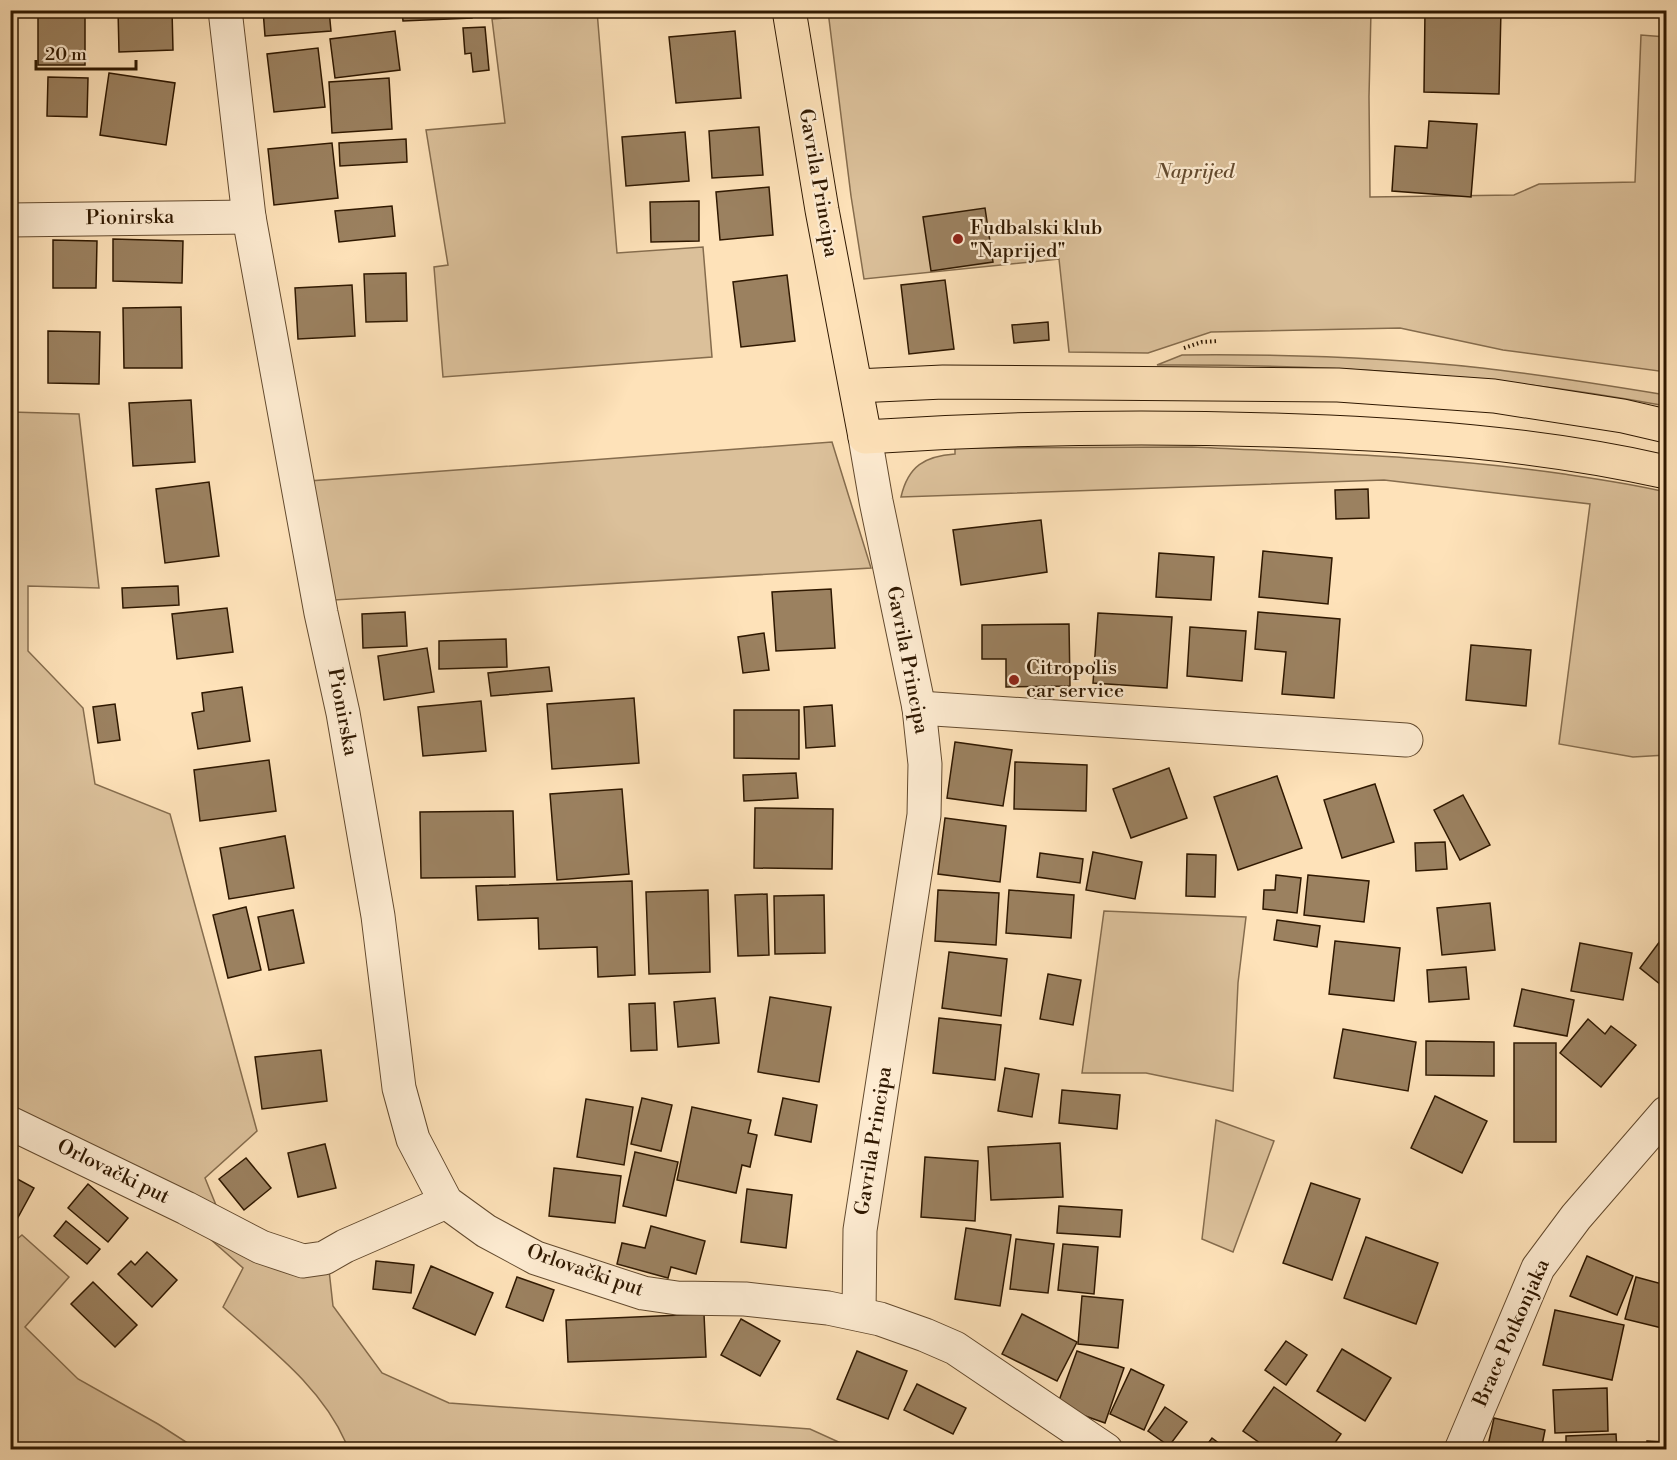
<svg xmlns="http://www.w3.org/2000/svg" width="1677" height="1460" viewBox="0 0 1677 1460" font-family="'Libre Bodoni',serif">
<style>
.green{fill:#dbc09a;stroke:#856c4d;stroke-width:1.5}
.building{fill:#9b8160;stroke:#2f1800;stroke-width:1.5}
.lines{fill:none;stroke-linecap:round;stroke-linejoin:round}
.minor-casing{stroke:#634a2e;stroke-width:35}
.major-casing{stroke:#2f1800;stroke-width:35}
.path{stroke:#2f1800;stroke-width:4;stroke-dasharray:1.5 3;stroke-linecap:butt}
.minor{stroke:#feecd2;stroke-width:33}
.major{stroke:#fee2b9;stroke-width:33}
.poi-dot{fill:#8f2418;stroke:#feecd2;stroke-width:2}
.labels{text-anchor:middle;dominant-baseline:central;stroke-width:4.5;stroke-linejoin:round;paint-order:stroke}
.park-label{font-size:20px;font-style:italic;fill:#634a2e;stroke:#feecd2}
.street-label{font-size:20px;fill:#2f1800;stroke:#feecd2}
.poi-label{font-size:20px;fill:#2f1800;stroke:#feecd2;text-anchor:start}
</style>
<rect width="100%" height="100%" fill="#fee2b9"/>
<filter id="stains"><feTurbulence type="fractalNoise" baseFrequency=".00333" numOctaves="4"/><feColorMatrix values="0 0 0 0 .2 0 0 0 0 .09 0 0 0 0 .02 0 0 0 .5 -.17"/></filter>
<radialGradient id="worn" r=".72"><stop offset=".6" stop-color="#630" stop-opacity="0"/><stop offset="1" stop-color="#630" stop-opacity=".3"/></radialGradient>
<g class="green">
<polygon points="597,11 617,253 703,247 712,357 443,377 434,267 448,265 426,130 505,123 492,19"/>
<polygon points="828,11 1371,11 1369,97 1370,197 1514,195 1539,184 1635,182 1641,35 1666,37 1666,372 1503,350 1400,328 1211,332 1148,353 1069,352 1059,259 864,279 851,196"/>
<path d="M1182,355c99,-1 201,2 300,13 62,7 123,17 184,27v11c-168,-32 -338,-42 -509,-41z"/>
<path d="M11,412l68,2 20,174 -71,-2v65l55,57 12,76 75,30 87,317 -52,47 28,69 96,23 4,36 49,67 67,30 361,26 44,20h-513l5,-6c-25,-57 -77,-95 -123,-136l20,-39 -51,-45 -181,-110z"/>
<polygon points="832,442 871,568 334,600 309,481"/>
<path d="M1192,447c124,6 248,9 372,27 34,5 69,10 102,18v263l-33,2 -74,-13 31,-240 -206,-24 -483,17c7,-31 24,-41 54,-43v-6z"/>
<polygon points="1104,911 1246,917 1238,983 1233,1091 1146,1073 1082,1073"/>
<polygon points="1216,1120 1274,1141 1233,1252 1202,1239"/>
<polygon points="22,1235 69,1277 25,1327 78,1379 158,1424 197,1449 11,1449 11,1244"/>
</g>
<g class="building">
<polygon points="118,10 172,10 173,50 119,52"/>
<polygon points="263,10 329,10 331,31 265,36"/>
<polygon points="402,10 472,10 472,18 403,21"/>
<polygon points="1425,10 1501,10 1499,94 1424,92"/>
<rect x="38" y="15" width="47" height="50"/>
<polygon points="485,27 489,70 473,72 471,53 465,54 463,28"/>
<polygon points="395,31 400,70 335,78 330,39"/>
<polygon points="735,31 741,98 676,103 669,37"/>
<polygon points="318,48 325,107 274,112 267,54"/>
<polygon points="109,73 175,83 166,145 100,135"/>
<polygon points="48,77 88,78 87,117 47,116"/>
<polygon points="389,78 392,129 332,133 329,82"/>
<polygon points="1429,121 1477,124 1471,197 1392,191 1395,146 1427,148"/>
<polygon points="759,127 763,175 712,178 709,131"/>
<polygon points="685,132 689,181 626,186 622,137"/>
<polygon points="406,139 407,162 340,166 339,143"/>
<polygon points="332,143 338,198 274,205 268,149"/>
<polygon points="769,187 773,235 720,240 716,192"/>
<polygon points="699,201 699,241 651,242 650,202"/>
<polygon points="392,206 395,236 339,242 335,211"/>
<polygon points="985,208 993,262 931,271 923,217"/>
<polygon points="113,239 183,241 182,283 113,281"/>
<polygon points="53,240 97,241 96,288 53,288"/>
<polygon points="406,273 407,321 366,322 364,274"/>
<polygon points="787,275 795,341 741,347 733,282"/>
<polygon points="945,280 954,349 909,354 901,285"/>
<polygon points="352,285 355,336 298,339 295,288"/>
<polygon points="181,307 182,368 124,368 123,308"/>
<polygon points="1048,322 1049,340 1014,343 1012,325"/>
<polygon points="48,331 100,332 99,384 48,383"/>
<polygon points="191,400 195,462 133,466 129,403"/>
<polygon points="209,482 219,556 165,563 156,489"/>
<polygon points="1368,489 1369,518 1336,519 1335,490"/>
<polygon points="1041,520 1047,572 961,585 953,530"/>
<polygon points="1263,551 1332,558 1328,604 1259,597"/>
<polygon points="1159,553 1214,557 1211,600 1156,597"/>
<polygon points="178,586 179,605 123,608 122,588"/>
<polygon points="831,589 835,648 776,651 772,592"/>
<polygon points="227,608 233,652 177,659 172,614"/>
<polygon points="405,612 407,646 363,648 362,614"/>
<polygon points="1258,612 1340,619 1334,698 1282,694 1286,652 1255,649"/>
<polygon points="1098,613 1172,617 1167,688 1093,683"/>
<polygon points="1069,624 1070,686 1006,687 1006,659 982,659 982,625"/>
<polygon points="1190,627 1246,631 1242,681 1187,676"/>
<polygon points="764,633 769,670 743,673 738,637"/>
<polygon points="506,639 507,667 439,669 439,641"/>
<polygon points="1471,645 1531,650 1526,706 1466,700"/>
<polygon points="427,648 434,692 384,700 378,656"/>
<polygon points="549,667 552,691 491,696 488,673"/>
<polygon points="242,687 250,741 198,749 192,713 204,711 202,693"/>
<polygon points="634,698 639,763 552,769 547,704"/>
<polygon points="481,701 486,751 423,756 418,707"/>
<polygon points="115,704 120,740 98,743 93,707"/>
<polygon points="832,705 835,746 806,748 804,707"/>
<polygon points="734,710 799,710 799,759 734,758"/>
<polygon points="955,742 1012,750 1003,806 947,798"/>
<polygon points="269,760 276,811 200,821 194,770"/>
<polygon points="1015,762 1087,765 1086,811 1014,809"/>
<polygon points="1169,768 1187,818 1131,838 1113,789"/>
<polygon points="796,773 798,798 744,801 743,775"/>
<polygon points="1277,776 1302,848 1238,870 1214,797"/>
<polygon points="1375,784 1394,842 1342,858 1324,800"/>
<polygon points="622,789 629,874 557,880 550,794"/>
<polygon points="1463,795 1490,845 1460,860 1434,810"/>
<polygon points="755,808 833,809 832,869 754,868"/>
<polygon points="513,811 515,877 421,878 420,812"/>
<polygon points="945,818 1006,826 1000,882 938,874"/>
<polygon points="285,836 294,888 229,899 220,848"/>
<polygon points="1445,842 1447,869 1416,871 1415,843"/>
<polygon points="1093,852 1142,862 1135,899 1086,890"/>
<polygon points="1040,853 1083,859 1080,883 1037,877"/>
<polygon points="1187,854 1216,855 1215,897 1186,896"/>
<polygon points="1276,875 1301,878 1297,913 1263,909 1264,890 1275,890"/>
<polygon points="1308,875 1369,881 1364,922 1304,915"/>
<polygon points="632,881 635,975 598,977 597,947 539,949 538,918 478,920 476,886"/>
<polygon points="708,890 710,972 649,974 646,892"/>
<polygon points="938,890 999,893 996,945 935,941"/>
<polygon points="1009,890 1074,895 1071,938 1006,933"/>
<polygon points="767,894 769,955 738,956 735,895"/>
<polygon points="824,895 825,953 775,954 774,896"/>
<polygon points="1490,903 1495,950 1442,955 1437,908"/>
<polygon points="246,907 261,970 228,978 213,915"/>
<polygon points="293,910 304,963 269,970 258,917"/>
<polygon points="1277,920 1320,926 1317,947 1274,940"/>
<polygon points="1666,933 1666,989 1640,968"/>
<polygon points="1335,941 1400,948 1394,1001 1329,994"/>
<polygon points="1580,943 1632,953 1623,1000 1571,991"/>
<polygon points="949,952 1007,959 1001,1016 942,1008"/>
<polygon points="1466,967 1469,999 1429,1002 1427,970"/>
<polygon points="1048,974 1081,980 1073,1025 1040,1019"/>
<polygon points="1522,989 1574,1000 1567,1036 1514,1026"/>
<polygon points="770,997 831,1007 819,1082 758,1072"/>
<polygon points="715,998 719,1043 678,1047 674,1002"/>
<polygon points="655,1003 657,1050 631,1051 629,1004"/>
<polygon points="939,1018 1001,1025 995,1080 933,1073"/>
<polygon points="1588,1019 1605,1034 1611,1026 1636,1045 1601,1087 1560,1053"/>
<polygon points="1343,1029 1416,1042 1408,1091 1334,1078"/>
<polygon points="1426,1041 1494,1042 1494,1076 1426,1075"/>
<rect x="1514" y="1043" width="42" height="99"/>
<polygon points="321,1050 327,1101 262,1109 255,1057"/>
<polygon points="1005,1068 1039,1074 1032,1117 998,1111"/>
<polygon points="1062,1090 1120,1095 1117,1129 1059,1123"/>
<polygon points="1435,1096 1487,1121 1462,1173 1411,1148"/>
<polygon points="642,1098 672,1105 661,1151 631,1144"/>
<polygon points="783,1098 817,1105 811,1142 775,1135"/>
<polygon points="586,1099 633,1107 624,1165 577,1157"/>
<polygon points="692,1107 751,1120 748,1133 757,1135 750,1167 742,1165 736,1193 677,1180"/>
<polygon points="1060,1143 1063,1197 991,1200 988,1147"/>
<polygon points="325,1144 336,1188 298,1197 288,1153"/>
<polygon points="635,1152 678,1162 666,1216 623,1206"/>
<polygon points="925,1157 978,1161 975,1221 921,1217"/>
<polygon points="246,1158 271,1188 244,1210 219,1179"/>
<polygon points="554,1168 621,1176 615,1223 549,1216"/>
<polygon points="10,1175 34,1188 16,1221 10,1218"/>
<polygon points="1311,1183 1360,1199 1332,1280 1283,1263"/>
<polygon points="88,1184 128,1218 108,1242 68,1208"/>
<polygon points="747,1189 792,1195 786,1248 741,1242"/>
<polygon points="1059,1206 1122,1210 1120,1237 1057,1233"/>
<polygon points="66,1221 100,1249 87,1264 54,1236"/>
<polygon points="651,1226 705,1241 696,1274 671,1267 668,1278 617,1264 622,1243 645,1248"/>
<polygon points="966,1228 1011,1235 1000,1306 955,1299"/>
<polygon points="1366,1237 1438,1263 1416,1324 1344,1298"/>
<polygon points="1016,1239 1054,1244 1048,1293 1010,1289"/>
<polygon points="1063,1244 1098,1247 1094,1294 1058,1290"/>
<polygon points="147,1252 177,1280 152,1307 118,1274 131,1261 135,1265"/>
<polygon points="1587,1256 1633,1276 1617,1315 1570,1296"/>
<polygon points="376,1261 414,1265 411,1293 373,1289"/>
<polygon points="431,1266 493,1293 475,1335 413,1308"/>
<polygon points="517,1277 554,1290 543,1321 506,1307"/>
<polygon points="1636,1277 1666,1285 1666,1329 1625,1319"/>
<polygon points="93,1282 137,1325 115,1347 71,1304"/>
<polygon points="1082,1296 1123,1300 1118,1348 1078,1344"/>
<polygon points="1555,1310 1624,1325 1612,1380 1543,1365"/>
<polygon points="704,1314 706,1357 568,1362 566,1320"/>
<polygon points="1022,1314 1077,1342 1057,1381 1002,1354"/>
<polygon points="741,1319 780,1341 760,1376 721,1355"/>
<polygon points="1286,1341 1307,1355 1286,1385 1265,1370"/>
<polygon points="1342,1349 1391,1378 1365,1421 1317,1391"/>
<polygon points="857,1351 907,1371 888,1419 837,1399"/>
<polygon points="1077,1351 1124,1368 1105,1423 1057,1406"/>
<polygon points="1131,1369 1164,1385 1144,1430 1110,1414"/>
<polygon points="917,1384 966,1408 953,1434 904,1410"/>
<polygon points="1274,1387 1341,1434 1330,1450 1270,1450 1243,1431"/>
<polygon points="1607,1388 1608,1431 1555,1433 1553,1390"/>
<polygon points="1165,1407 1187,1422 1169,1446 1148,1431"/>
<polygon points="1494,1418 1545,1430 1541,1450 1487,1450"/>
<polygon points="1616,1434 1617,1450 1566,1450 1566,1436"/>
<polygon points="1212,1438 1228,1450 1203,1450"/>
<polygon points="1647,1441 1666,1442 1666,1450 1647,1450"/>
</g>
<g class="lines">
<defs>
<g id="minor">
<polyline points="225,10 249,217 321,613 343,713 378,916 399,1088 413,1139 446,1202 486,1231 536,1258 643,1293 677,1298 745,1299 828,1308 880,1319 925,1335 955,1348 1106,1450"/>
<polyline points="10,220 249,217"/>
<polyline points="919,708 1406,740"/>
<polyline points="10,1123 186,1208 261,1247 303,1261 324,1258 345,1246 446,1202"/>
<polyline points="859,1314 860,1230 924,815 925,764 919,708 876,501 865,437"/>
<polyline points="1461,1450 1538,1268 1576,1217 1666,1113"/>
</g>
<g id="major">
<path d="M789,10l33,200 43,227c136,-9 273,-11 409,-7 131,4 264,13 392,42"/>
<polyline points="856,386 943,382 1338,385 1494,396 1623,416 1666,426"/>
</g>
</defs>
<use href="#minor" class="minor-casing"/>
<use href="#major" class="major-casing"/>
<polyline class="path" points="1184,348 1202,342 1218,341"/>
<use href="#minor" class="minor"/>
<use href="#major" class="major"/>
</g>
<g class="poi-dot">
<circle cx="958" cy="239" r="6"/>
<circle cx="1014" cy="680" r="6"/>
</g>
<g class="labels">
<g class="park-label">
<text x="1195" y="172">Naprijed</text>
</g>
<g class="street-label">
<text transform="translate(818 183) rotate(80)">Gavrila Principa</text>
<text transform="translate(130 218) rotate(-1)">Pionirska</text>
<text transform="translate(907 660) rotate(79)">Gavrila Principa</text>
<text transform="translate(342 712) rotate(79)">Pionirska</text>
<text transform="translate(874 1141) rotate(-81)">Gavrila Principa</text>
<text transform="translate(113 1172) rotate(26)">Orlovački put</text>
<text transform="translate(585 1271) rotate(19)">Orlovački put</text>
<text transform="translate(1512 1333) rotate(-66)">Brace Potkonjaka</text>
</g>
<g class="poi-label">
<text x="970" y="228">Fudbalski klub<tspan x="970" dy="23">"Naprijed"</tspan></text>
<text x="1026" y="668">Citropolis<tspan x="1026" dy="23">car service</tspan></text>
</g>
</g>
<rect width="1677" height="1460" fill="none" stroke="#fee2b9" stroke-width="36"/>
<rect x="12" y="12" width="1653" height="1436" fill="none" stroke="#2f1800" stroke-width="3"/>
<rect x="18" y="18" width="1641" height="1424" fill="none" stroke="#2f1800" stroke-width="1.5"/>
<path d="M36 60v9h100v-9" fill="none" stroke="#2f1800" stroke-width="3"/>
<text x="45" y="60" font-size="18" fill="#2f1800" stroke="#feecd2" stroke-width="4.5" paint-order="stroke">20 m</text>
<rect width="100%" height="100%" filter="url(#stains)"/>
<rect width="100%" height="100%" fill="url(#worn)"/>
</svg>
